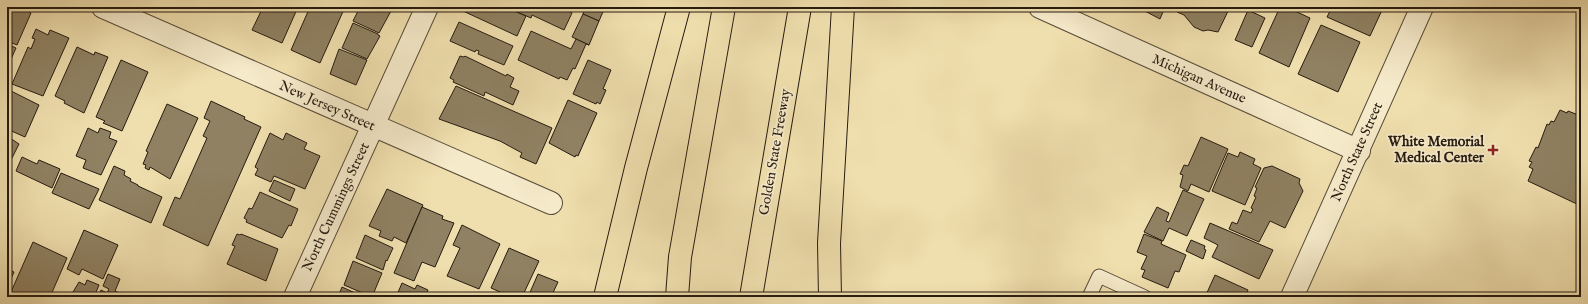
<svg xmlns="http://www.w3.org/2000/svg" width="1588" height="304" viewBox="0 0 1588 304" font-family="'IM FELL English',serif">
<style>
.building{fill:#8f8162;stroke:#261b10}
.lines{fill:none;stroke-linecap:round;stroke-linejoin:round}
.service-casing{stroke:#584c38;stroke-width:15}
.minor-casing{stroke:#584c38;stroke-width:24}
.tertiary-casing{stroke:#584c38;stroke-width:24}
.motorway-casing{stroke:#261b10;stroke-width:24}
.service{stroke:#f5eaca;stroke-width:13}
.minor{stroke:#f5eaca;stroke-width:22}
.tertiary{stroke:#f5eaca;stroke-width:22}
.motorway{stroke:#f0dfae;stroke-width:22}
.poi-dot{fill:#8f2418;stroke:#f5eaca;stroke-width:1.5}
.labels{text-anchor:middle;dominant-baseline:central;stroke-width:3.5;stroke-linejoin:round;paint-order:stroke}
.street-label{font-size:14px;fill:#261b10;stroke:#f5eaca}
.poi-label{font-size:14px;font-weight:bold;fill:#261b10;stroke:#f5eaca;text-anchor:end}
</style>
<rect width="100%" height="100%" fill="#f0dfae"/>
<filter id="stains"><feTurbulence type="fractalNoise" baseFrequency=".005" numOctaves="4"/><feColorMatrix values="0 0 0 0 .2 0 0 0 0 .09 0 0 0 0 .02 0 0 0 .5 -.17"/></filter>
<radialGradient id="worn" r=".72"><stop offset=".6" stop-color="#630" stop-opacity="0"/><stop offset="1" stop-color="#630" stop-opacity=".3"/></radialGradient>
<g class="building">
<polygon points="7,7 18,7 31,13 17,45 7,41"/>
<polygon points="233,7 249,7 248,9 245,8 243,12"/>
<polygon points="263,7 298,7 282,43 252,30"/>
<polygon points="310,7 345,7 320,63 291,50"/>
<polygon points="360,7 390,8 389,10 391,11 379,33 353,21"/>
<polygon points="465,7 505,7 526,16 517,36 463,11"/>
<polygon points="506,7 560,7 572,13 564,30 532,15 531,18"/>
<polygon points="578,7 605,7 599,21 583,14 584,10"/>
<polygon points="1130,7 1165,7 1160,19 1141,9 1140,11"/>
<polygon points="1180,7 1230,7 1218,32 1208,30 1203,31 1194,27 1184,15 1177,12"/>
<polygon points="1280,7 1293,7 1298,9 1297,12 1310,18 1289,67 1259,53"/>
<polygon points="1332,7 1381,7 1383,8 1370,36 1327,17"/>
<polygon points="1248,10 1265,18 1252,47 1235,40"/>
<polygon points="583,14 599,21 589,45 572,37"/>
<polygon points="459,22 513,46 504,65 478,54 479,51 476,50 475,52 450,41"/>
<polygon points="353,23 378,34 378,35 380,36 367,59 342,48"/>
<polygon points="1321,25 1360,42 1338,92 1298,74"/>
<polygon points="36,29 48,35 50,30 69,38 43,96 12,84 28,47 31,49 35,39 32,38"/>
<polygon points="531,31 571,49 576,39 589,45 586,44 575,69 573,68 567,80 560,77 559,79 518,60"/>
<polygon points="7,44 16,48 7,68"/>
<polygon points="77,47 94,55 95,52 108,57 84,113 64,103 65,101 55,96"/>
<polygon points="339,49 367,60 356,85 330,74"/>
<polygon points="460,56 464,57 465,56 506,76 507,74 514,78 510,87 519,91 513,105 485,92 484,96 453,82 454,80 450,78"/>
<polygon points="121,60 148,72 122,131 103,123 105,121 96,117"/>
<polygon points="588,60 611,70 603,89 606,90 600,104 597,102 596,104 573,94"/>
<polygon points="456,86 552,128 536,164 520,157 522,153 500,141 439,119"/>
<polygon points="9,90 39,105 25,137 7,129"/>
<polygon points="568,100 597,113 578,156 576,155 575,157 549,143"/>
<polygon points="211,101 245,117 244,119 261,127 208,246 163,225 175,197 180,199 207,138 203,136 210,121 204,118"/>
<polygon points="167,104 198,118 170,179 150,167 149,170 145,168 146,165 143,164 148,152 146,151"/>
<polygon points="1560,110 1567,113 1568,111 1581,116 1581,200 1579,205 1528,181 1533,169 1529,167 1532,162 1529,161 1536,147 1538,148 1547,124 1549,125 1551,121 1554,122"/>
<polygon points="88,128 98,133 100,128 111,132 109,138 117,141 101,175 83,168 86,160 76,156"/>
<polygon points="270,133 283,140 286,133 307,143 304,149 320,156 305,189 274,176 271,182 255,175 258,169 255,167"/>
<polygon points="7,136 19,144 7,168"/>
<polygon points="1201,137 1228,149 1209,192 1191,184 1188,191 1180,187 1183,175 1180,174 1184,165 1188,166"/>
<polygon points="1240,152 1255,159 1253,164 1261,168 1245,205 1212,191 1228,153 1238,157"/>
<polygon points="22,157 37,164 39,160 60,169 52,188 16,171"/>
<polygon points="114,166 125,171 124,175 131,179 130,181 138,185 138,186 162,197 151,223 99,200"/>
<polygon points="1272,166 1300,179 1299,183 1303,191 1285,228 1270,221 1259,242 1229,229 1232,222 1237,224 1243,210 1251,213 1253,209 1251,208 1256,197 1254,196 1257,188 1255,187 1264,168"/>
<polygon points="61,173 99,189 89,209 52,193"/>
<polygon points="274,180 295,189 290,201 269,191"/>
<polygon points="387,189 423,205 406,243 394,237 392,241 379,236 381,231 369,226"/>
<polygon points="1183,190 1204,199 1187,236 1169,228 1163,241 1144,232 1157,207 1169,213 1166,221 1169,222"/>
<polygon points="260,192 298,209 291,226 289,225 282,238 246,222 247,220 244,218 249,208 252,209"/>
<polygon points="422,207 443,216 442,219 454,223 435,267 422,262 414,281 394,273"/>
<polygon points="1210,223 1273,250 1259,279 1212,257 1218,245 1204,238"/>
<polygon points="462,225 500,244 479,289 447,276 460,248 453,245"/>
<polygon points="84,230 118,245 103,279 82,269 79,275 67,269"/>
<polygon points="237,234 240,235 241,234 278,249 266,281 227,264 235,246 232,245"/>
<polygon points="1144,234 1162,241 1161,244 1186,255 1179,272 1175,271 1168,288 1142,277 1145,270 1141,269 1147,256 1137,252"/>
<polygon points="365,235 393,248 387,261 386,260 383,270 356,258"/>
<polygon points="1191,240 1205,246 1204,249 1206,250 1203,259 1186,251"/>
<polygon points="33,242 67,258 50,297 7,297 7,290 11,292"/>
<polygon points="509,248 539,261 522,297 498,297 500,292 491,288"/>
<polygon points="353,261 382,273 372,297 344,285"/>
<polygon points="7,269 14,272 7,288"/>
<polygon points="108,274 120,279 115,291 128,297 98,297 101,290 107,293 109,289 103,286"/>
<polygon points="538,274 558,282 551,297 528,297"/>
<polygon points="1215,275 1248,290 1246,296 1249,297 1205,297"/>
<polygon points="87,280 99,285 94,297 70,297 79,282 85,285"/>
<polygon points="402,283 415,289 417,285 428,290 425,297 396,297"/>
<polygon points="342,287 364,297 338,297"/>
<polygon points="153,293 161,297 151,297"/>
</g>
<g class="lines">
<defs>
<polyline id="service" points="1089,297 1099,276 1145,297"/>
<g id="minor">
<polyline points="103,7 551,203"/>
<polyline points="1040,7 1359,151"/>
<polyline points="295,297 427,7"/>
</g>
<polyline id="tertiary" points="1292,297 1422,7"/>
<g id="motorway">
<polyline points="605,297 636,168 679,7"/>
<polyline points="677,297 680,257 724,7"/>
<polyline points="751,297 800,7"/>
<polyline points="830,297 829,243 843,7"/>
</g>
</defs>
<use href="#service" class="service-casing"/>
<use href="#minor" class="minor-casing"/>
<use href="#tertiary" class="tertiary-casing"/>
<use href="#motorway" class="motorway-casing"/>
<use href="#service" class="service"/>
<use href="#minor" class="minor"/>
<use href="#tertiary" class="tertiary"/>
<use href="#motorway" class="motorway"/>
</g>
<path class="poi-dot" d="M1491 144h4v4h4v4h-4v4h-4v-4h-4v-4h4z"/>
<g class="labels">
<g class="street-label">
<text transform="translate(1199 79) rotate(24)">Michigan Avenue</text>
<text transform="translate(327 106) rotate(24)">New Jersey Street</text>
<text transform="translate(775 152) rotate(-80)">Golden State Freeway</text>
<text transform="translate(1357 152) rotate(-66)">North State Street</text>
<text transform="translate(336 207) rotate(-65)">North Cummings Street</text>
</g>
<g class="poi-label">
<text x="1484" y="142">White Memorial<tspan x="1484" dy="16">Medical Center</tspan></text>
</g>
</g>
<rect width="1588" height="304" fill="none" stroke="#f0dfae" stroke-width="24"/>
<rect x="8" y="8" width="1572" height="288" fill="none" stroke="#261b10" stroke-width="2"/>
<rect x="12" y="12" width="1564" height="280" fill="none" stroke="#261b10"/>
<rect width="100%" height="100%" filter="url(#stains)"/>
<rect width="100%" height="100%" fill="url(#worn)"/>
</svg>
